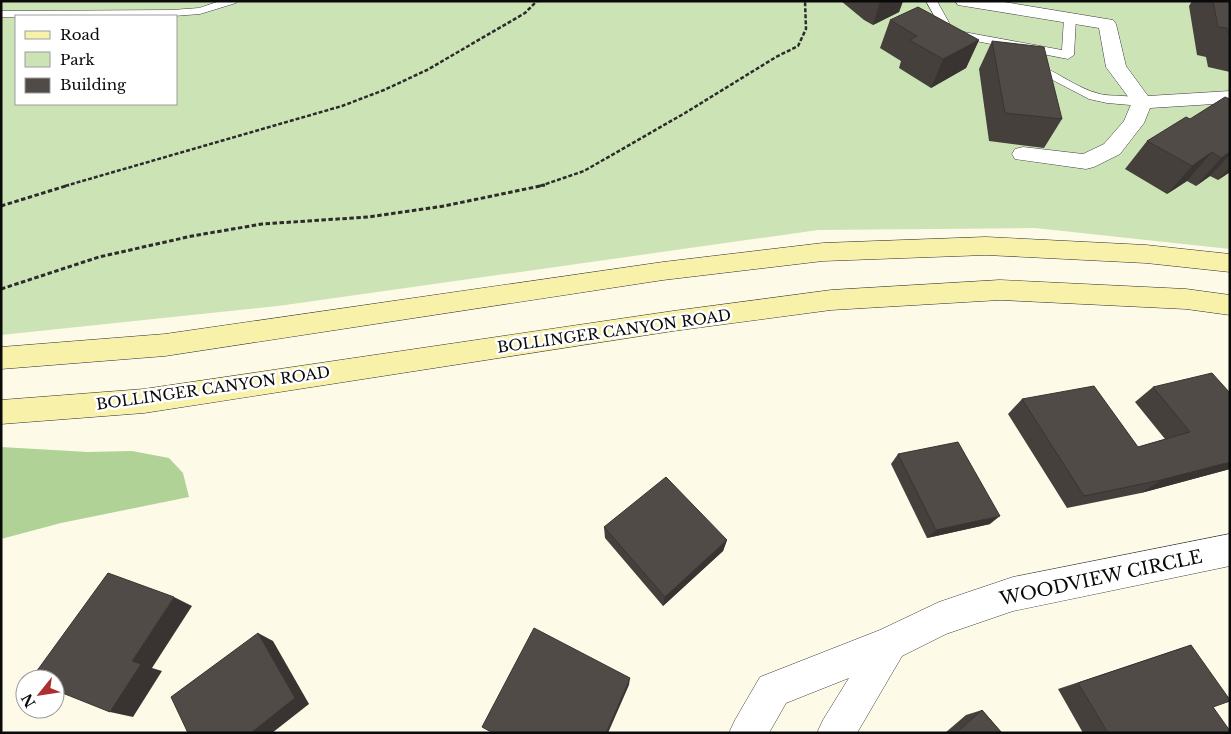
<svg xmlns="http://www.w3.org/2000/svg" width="1231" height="734" viewBox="0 0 1231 734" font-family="'Libre Baskerville',serif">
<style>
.green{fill:#cce3b6;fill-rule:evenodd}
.forest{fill:#b0d297}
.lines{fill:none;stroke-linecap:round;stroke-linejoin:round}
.service-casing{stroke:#3d3d3d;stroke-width:1}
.minor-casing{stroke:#3d3d3d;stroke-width:1}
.secondary-casing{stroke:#2c2c2c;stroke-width:1}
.path-far1{stroke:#2c2c2c;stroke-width:2.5;stroke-dasharray:4 2;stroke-linecap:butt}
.path{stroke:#2c2c2c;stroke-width:3;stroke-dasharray:4.5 2.5;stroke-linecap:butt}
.service{fill:#fff;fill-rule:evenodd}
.minor{fill:#fff;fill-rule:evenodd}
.secondary{fill:#f7f1a9;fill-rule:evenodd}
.wall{fill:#46403d}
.shaded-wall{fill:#393432}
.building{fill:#514b47;stroke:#393432}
.labels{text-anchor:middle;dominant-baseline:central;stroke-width:5;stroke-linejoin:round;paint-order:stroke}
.street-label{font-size:15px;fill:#0a0a0a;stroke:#fff}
.near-street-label{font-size:18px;fill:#0a0a0a;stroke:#fff}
</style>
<rect width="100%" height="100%" fill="#fdfae8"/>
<path class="green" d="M1,1h1229v248l-195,-21 -217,2 -540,76 -277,29zM16,16h160v88h-160z"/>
<polygon class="forest" points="1,447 88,452 132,451 169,458 183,473 189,497 61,523 1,539"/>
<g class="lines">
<defs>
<g id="service">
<polygon points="220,1 237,1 236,3 200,14 174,16 1,17 1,11 172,10 199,8"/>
<polygon points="926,1 937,1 953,30 1062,50 1064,18 1070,15 1074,16 1076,18 1074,55 1068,59 945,35"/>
<path d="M1030,62c25,7 45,26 70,32 11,3 42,0 48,8l-6,4 -35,-3 -18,-4 -48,-25 -15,-5 -2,-3 2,-3z"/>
</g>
<g id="minor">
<polygon points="955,1 998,1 1113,20 1116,24 1126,66 1148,96 1230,91 1230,103 1150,108 1144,123 1120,154 1094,167 1086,169 1015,159 1012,154 1015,149 1023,147 1083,154 1104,144 1124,121 1132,102 1106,67 1099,28 964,6 958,5"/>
<polygon points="1230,534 1230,566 1013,611 946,634 902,656 857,733 817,733 823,720 849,678 786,703 769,733 729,733 735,720 760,677 880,630 939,602 1013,577"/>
</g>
<g id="secondary">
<polygon points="986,237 1146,245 1230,254 1230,272 1146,263 986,255 823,261 663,280 165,356 1,369 1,347 165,334 663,262 823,243"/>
<polygon points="1000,280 1186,289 1230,295 1230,315 1186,309 1000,300 831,310 673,331 144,413 1,424 1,400 144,389 673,311 831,290"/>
</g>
</defs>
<use href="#service" class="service-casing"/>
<use href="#minor" class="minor-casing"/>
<use href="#secondary" class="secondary-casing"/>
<g class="path-far1">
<polyline points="65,186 342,106 384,90 427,70 525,13 537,1"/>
<polyline points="540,186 584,171 685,113 776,57 798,46 806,29 805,1"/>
</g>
<g class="path">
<polyline points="1,206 69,185"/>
<polyline points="1,289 99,257 192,236 262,224 368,217 444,206 545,185"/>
</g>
<use href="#service" class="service"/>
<use href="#minor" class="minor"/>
<use href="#secondary" class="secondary"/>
</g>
<g class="wall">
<polygon points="841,1 903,1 899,12 873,25 864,20"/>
<polygon points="1192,1 1230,1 1230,72 1208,67 1206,57 1197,55 1189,6"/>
<polygon points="890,20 979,40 966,68 931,88 899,68 901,61 880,48"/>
<polygon points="992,41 1062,119 1044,148 989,141 979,69"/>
<polygon points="1230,99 1230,172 1218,180 1210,176 1196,186 1187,181 1167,194 1125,169 1147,141"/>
<polygon points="1153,387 1230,469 1141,493 1067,508 1008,414 1022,399 1138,447 1165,439 1135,402"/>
<polygon points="898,454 990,524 927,538 891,464"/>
<polygon points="604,527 727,540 723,551 663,606 605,538"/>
<polygon points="1191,645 1213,707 1230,733 1083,733 1058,689"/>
<polygon points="982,710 1002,733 945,733 966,715"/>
</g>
<g class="shaded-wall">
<polygon points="880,1 903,1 899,12 873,25"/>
<polygon points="979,40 966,68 931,88 943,59"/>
<polygon points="1212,152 1187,181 1167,194 1192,166"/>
<polygon points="1230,152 1230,155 1210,176 1196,186 1221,158"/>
<polygon points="1230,167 1230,172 1218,180"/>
<polygon points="1230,462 1230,469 1141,493 1161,480"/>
<polygon points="1000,516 990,524 927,538 936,530"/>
<polygon points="727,540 723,551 663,606 665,597"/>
<polygon points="174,597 192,606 152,668 162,671 133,717 110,712 132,661"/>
<polygon points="258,633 273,641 309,704 272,733 251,733"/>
<polygon points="630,678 629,685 608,733 606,733"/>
</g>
<g class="building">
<polygon points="1213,1 1230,1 1230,39 1227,28 1218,27"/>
<polygon points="918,7 979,40 943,59 909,40 917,36 890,20"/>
<polygon points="992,41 1044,47 1062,119 1005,113"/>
<polygon points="1225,97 1230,99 1230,152 1221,158 1212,152 1192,166 1147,141 1186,117 1190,119"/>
<polygon points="1212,373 1230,393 1230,462 1161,480 1084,496 1022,399 1094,386 1138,447 1190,432 1153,387"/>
<polygon points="958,442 1000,516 936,530 898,454"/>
<polygon points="666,477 727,540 665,597 604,527"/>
<polygon points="108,573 174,597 132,661 141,664 110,712 55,690 55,679 31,679"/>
<polygon points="534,628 630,678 606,733 493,733 482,727"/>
<polygon points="258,633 295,698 251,733 188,733 171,697"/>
<polygon points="1191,645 1230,700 1230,701 1213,707 1230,731 1230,733 1108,733 1078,683"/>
<polygon points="982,710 1002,733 956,733"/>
</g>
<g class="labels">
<g class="street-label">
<text transform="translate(614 331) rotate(-8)">BOLLINGER CANYON ROAD</text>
<text transform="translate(213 388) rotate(-8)">BOLLINGER CANYON ROAD</text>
</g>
<g class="near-street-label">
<text transform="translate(1101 578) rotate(-12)">WOODVIEW CIRCLE</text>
</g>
</g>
<rect width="1231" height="734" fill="none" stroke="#0a0a0a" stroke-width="5"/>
<rect x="15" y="15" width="162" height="90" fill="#ffffff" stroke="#9d9d9d"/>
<rect x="25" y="31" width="25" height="8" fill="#f7f1a9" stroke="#9d9d9d"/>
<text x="60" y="40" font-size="15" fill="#0a0a0a">Road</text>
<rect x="25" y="52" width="25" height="15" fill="#cce3b6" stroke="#9d9d9d"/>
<text x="60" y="65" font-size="15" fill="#0a0a0a">Park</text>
<rect x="25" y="78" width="25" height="15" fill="#514b47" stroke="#9d9d9d"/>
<text x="60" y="90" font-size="15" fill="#0a0a0a">Building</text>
<g transform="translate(40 694) rotate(240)"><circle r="24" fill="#ffffff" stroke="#9d9d9d"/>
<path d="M0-4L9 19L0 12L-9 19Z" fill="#ac3032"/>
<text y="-8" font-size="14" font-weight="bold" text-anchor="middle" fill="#0a0a0a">N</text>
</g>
</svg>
